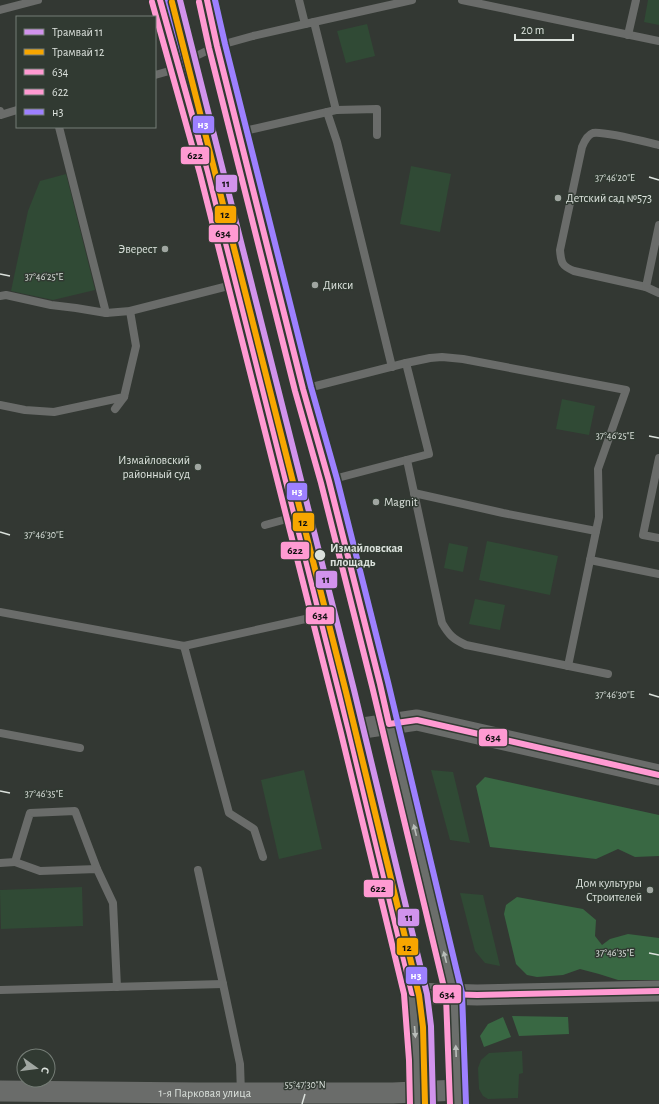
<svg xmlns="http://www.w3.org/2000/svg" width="659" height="1104" viewBox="0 0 659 1104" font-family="'Alegreya Sans',sans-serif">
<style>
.green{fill:#304a35}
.forest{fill:#396843}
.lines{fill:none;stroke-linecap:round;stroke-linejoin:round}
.service{stroke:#6a6c6a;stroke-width:8}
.tertiary{stroke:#6a6c6a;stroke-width:21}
.secondary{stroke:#6b6e6b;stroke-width:22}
.bus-1-casing{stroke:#313a32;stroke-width:9}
.bus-2-casing{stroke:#313a32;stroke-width:9}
.bus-3-casing{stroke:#313a32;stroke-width:9}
.bus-1{stroke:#ff9ad2;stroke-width:6}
.bus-2{stroke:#ff9ad2;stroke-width:6}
.bus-3{stroke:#9d80ff;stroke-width:6}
.tram-1-casing{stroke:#313a32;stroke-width:9}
.tram-2-casing{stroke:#313a32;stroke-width:9}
.tram-1{stroke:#d193ec;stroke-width:6}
.tram-2{stroke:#f7a600;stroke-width:6}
.oneway{fill:#b9beba}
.ticks{fill:none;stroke:#dbe1dc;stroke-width:1.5}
.poi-dot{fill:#a0a6a1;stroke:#313a32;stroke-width:1.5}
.stop-dot{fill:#dbe1dc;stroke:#313a32;stroke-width:1.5}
.labels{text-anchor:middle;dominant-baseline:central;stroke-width:3;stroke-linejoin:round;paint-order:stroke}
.poi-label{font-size:12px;fill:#dbe1dc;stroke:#313a32;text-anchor:start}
.stop-label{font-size:12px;font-weight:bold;fill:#dbe1dc;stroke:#313a32;text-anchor:start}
.street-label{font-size:12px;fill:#dbe1dc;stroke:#313a32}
.ticks-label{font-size:10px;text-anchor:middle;fill:#dbe1dc;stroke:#313a32;stroke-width:3;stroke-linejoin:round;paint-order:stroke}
.line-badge{stroke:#313a32;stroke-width:1.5}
.badge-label{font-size:11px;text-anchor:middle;font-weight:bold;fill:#fff}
.pale-badge-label{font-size:11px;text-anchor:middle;font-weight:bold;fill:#111}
</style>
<rect width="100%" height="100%" fill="#333833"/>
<g class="green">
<polygon points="648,0 659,0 659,25 644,22"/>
<polygon points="367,24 375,56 346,63 337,31"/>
<polygon points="411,166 451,174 440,232 400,224"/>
<polygon points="66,174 95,290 53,300 11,291 28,211 40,181"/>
<polygon points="562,399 595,406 589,435 556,429"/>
<polygon points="487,541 558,556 550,595 479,580"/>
<polygon points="449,543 468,547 463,572 444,568"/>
<polygon points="475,599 505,605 500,630 469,624"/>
<polygon points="304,770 322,849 279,859 261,780"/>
<polygon points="431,770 453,772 470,843 450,840"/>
<polygon points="82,887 83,926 1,929 0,890"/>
<polygon points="460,893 483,895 500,966 485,963 475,951"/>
<polygon points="522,1051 523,1073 519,1074 518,1098 488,1099 483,1096 479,1089 478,1068 481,1060 489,1053"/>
</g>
<g class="forest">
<polygon points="485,777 659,815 659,856 635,857 618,849 596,859 490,847 476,786"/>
<polygon points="517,897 583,909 596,920 595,936 602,945 610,939 628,934 659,938 659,980 618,980 599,974 580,969 563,975 537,977 527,975 516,964 504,914 506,905"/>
<polygon points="512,1016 568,1017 569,1034 519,1036"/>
<polygon points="503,1017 511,1037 484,1047 480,1036 488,1024"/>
</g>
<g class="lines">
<g class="service">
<polyline points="299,0 305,24"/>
<polyline points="462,0 659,41"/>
<polyline points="0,10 38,0"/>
<polyline points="314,22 412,0"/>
<polyline points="628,35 636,0"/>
<polyline points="155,75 180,68 194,57 217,46 253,36 314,22 336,110 240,132"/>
<polyline points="336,110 377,109 377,135"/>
<polyline points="0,111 1,115 17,110"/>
<polyline points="327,112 337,142 392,367"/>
<polyline points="59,127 106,313 130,311 236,284"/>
<path d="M659,145c-13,-3 -55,-14 -66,-12 -6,2 -9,9 -11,14l-22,103c1,13 2,16 14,21l72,16 13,6"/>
<polyline points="646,287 659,225"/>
<polyline points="0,296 6,295 51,305 76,308 106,313"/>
<polyline points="406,363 430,358 442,357 463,359 626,390 598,469 599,517 568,666"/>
<polyline points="304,389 406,363 429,454 330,480"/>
<polyline points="0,405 25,410 54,412 124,397 136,346 130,311"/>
<polyline points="115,409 124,397"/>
<polyline points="659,458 643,535 659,538"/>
<path d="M407,460l35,163c7,12 11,16 24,22l142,29"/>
<polyline points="414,493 503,513 596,531"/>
<polyline points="265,525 294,517"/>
<polyline points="590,560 659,574"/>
<polyline points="0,612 184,646 319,616"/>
<polyline points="184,646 229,813 254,829 263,857"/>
<polyline points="0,733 80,748"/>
<polyline points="15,862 40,871 97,869 113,903 117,987"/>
<polyline points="0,863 15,862 30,813 75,811 97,869"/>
<polyline points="198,870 223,984 240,1064 241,1093"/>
<polyline points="0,990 223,984"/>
</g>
<g class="tertiary">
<polyline points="349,731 363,728 417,720 659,775"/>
<polyline points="412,993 477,995 659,991"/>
<path id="s1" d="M0,1091l198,2h195l65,-3"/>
</g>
<g class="secondary">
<polyline points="160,0 208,172 236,284 349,731 412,993 417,1060 418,1104"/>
<polyline points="207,0 217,46 303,389 329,481 380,684 454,995 458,1104"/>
</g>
<defs>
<g id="bus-1">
<polyline points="160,0 208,172 349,731 412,993 477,995 659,991"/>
<polyline points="207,0 217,46 303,389 329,481 380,684 389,724 417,720 659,775"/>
</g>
<g id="bus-2">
<polyline points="152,2 200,174 341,733 404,994 409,1060 410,1104"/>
<polyline points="199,2 209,48 295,391 321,483 372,686 446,996 450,1104"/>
</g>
<g id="bus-3">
<polyline points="168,0 216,170 357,729 420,991 425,1059 426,1104"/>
<polyline points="215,0 225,44 311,387 337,479 388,682 462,993 466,1104"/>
</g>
</defs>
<use href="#bus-1" class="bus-1-casing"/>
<use href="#bus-2" class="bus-2-casing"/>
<use href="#bus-3" class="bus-3-casing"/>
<use href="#bus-1" class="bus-1"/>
<use href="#bus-2" class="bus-2"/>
<use href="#bus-3" class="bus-3"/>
<defs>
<polyline id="tram-1" points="180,0 354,690 427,994 431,1026 433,1104"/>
<polyline id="tram-2" points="172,2 346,692 419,995 423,1027 425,1104"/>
</defs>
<use href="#tram-1" class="tram-1-casing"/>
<use href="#tram-2" class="tram-2-casing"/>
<use href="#tram-1" class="tram-1"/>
<use href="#tram-2" class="tram-2"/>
</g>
<defs><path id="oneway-solid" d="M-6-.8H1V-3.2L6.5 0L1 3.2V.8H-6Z"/></defs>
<g class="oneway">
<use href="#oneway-solid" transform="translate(415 830) rotate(-104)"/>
<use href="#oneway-solid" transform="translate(445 957) rotate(-104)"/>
<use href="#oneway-solid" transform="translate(415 1032) rotate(85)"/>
<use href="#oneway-solid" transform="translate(456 1051) rotate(-92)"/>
</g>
<path class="ticks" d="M649,177l10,3M0,274l10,2M649,436l10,2M0,532l10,3M649,694l10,3M0,791l10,2M649,953l10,2M302,1104l3,-10"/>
<g class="poi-dot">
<circle cx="558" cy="198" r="4"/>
<circle cx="165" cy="249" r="4"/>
<circle cx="315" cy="285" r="4"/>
<circle cx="198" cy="467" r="4"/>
<circle cx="376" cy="502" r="4"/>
<circle cx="650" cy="890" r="4"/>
</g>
<circle class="stop-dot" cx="320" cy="555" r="6"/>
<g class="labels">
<g class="poi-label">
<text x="566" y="198">Детский сад №573</text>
<text x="157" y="249" text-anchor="end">Эверест</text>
<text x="323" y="285">Дикси</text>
<text x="190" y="460" text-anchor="end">Измайловский<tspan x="190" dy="14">районный суд</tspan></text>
<text x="384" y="502">Magnit</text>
<text x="642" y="883" text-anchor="end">Дом культуры<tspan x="642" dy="14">Строителей</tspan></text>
</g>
<g class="stop-label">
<text x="330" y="548">Измайловская<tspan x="330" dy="14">площадь</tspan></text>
</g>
<g class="street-label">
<text stroke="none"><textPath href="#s1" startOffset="205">1-я Парковая улица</textPath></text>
</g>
</g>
<g class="ticks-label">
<text x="615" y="181">37°46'20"E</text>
<text x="44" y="280">37°46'25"E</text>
<text x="615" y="439">37°46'25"E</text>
<text x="44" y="538">37°46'30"E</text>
<text x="615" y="698">37°46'30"E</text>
<text x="44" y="797">37°46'35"E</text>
<text x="615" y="956">37°46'35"E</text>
<text x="305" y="1088">55°47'30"N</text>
</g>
<g class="line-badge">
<rect x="192" y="115" width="23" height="19" rx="4" fill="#9d80ff"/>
<rect x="180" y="146" width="30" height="19" rx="4" fill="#ff9ad2"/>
<rect x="215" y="174" width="23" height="19" rx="4" fill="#d193ec"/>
<rect x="214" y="205" width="23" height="19" rx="4" fill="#f7a600"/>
<rect x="208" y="224" width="31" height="19" rx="4" fill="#ff9ad2"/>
<rect x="286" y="482" width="22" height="19" rx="4" fill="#9d80ff"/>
<rect x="292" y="512" width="23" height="20" rx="4" fill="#f7a600"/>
<rect x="280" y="541" width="30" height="19" rx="4" fill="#ff9ad2"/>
<rect x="315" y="570" width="23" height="19" rx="4" fill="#d193ec"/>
<rect x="305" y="606" width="30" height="19" rx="4" fill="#ff9ad2"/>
<rect x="478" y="728" width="30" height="19" rx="4" fill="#ff9ad2"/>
<rect x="363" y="879" width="31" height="19" rx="4" fill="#ff9ad2"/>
<rect x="397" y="908" width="23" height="19" rx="4" fill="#d193ec"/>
<rect x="396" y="937" width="23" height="19" rx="4" fill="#f7a600"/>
<rect x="405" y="966" width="23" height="19" rx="4" fill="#9d80ff"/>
<rect x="432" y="984" width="30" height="20" rx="4" fill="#ff9ad2"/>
</g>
<g class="badge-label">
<text x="203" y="128">н3</text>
<text x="297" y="495">н3</text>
<text x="416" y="979">н3</text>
</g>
<g class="pale-badge-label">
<text x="195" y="159">622</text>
<text x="226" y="187">11</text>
<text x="225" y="218">12</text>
<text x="223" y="237">634</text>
<text x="303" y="526">12</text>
<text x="295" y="554">622</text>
<text x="326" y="583">11</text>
<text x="320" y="619">634</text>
<text x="493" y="741">634</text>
<text x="378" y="892">622</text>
<text x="409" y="921">11</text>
<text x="407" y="951">12</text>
<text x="447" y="998">634</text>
</g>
<rect x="16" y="16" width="140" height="112" fill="#313a32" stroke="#757d76"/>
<rect x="24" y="29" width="20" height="6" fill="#d193ec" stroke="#757d76"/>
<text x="52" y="36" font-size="12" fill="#dbe1dc">Трамвай 11</text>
<rect x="24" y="49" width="20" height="6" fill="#f7a600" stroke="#757d76"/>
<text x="52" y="56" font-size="12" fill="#dbe1dc">Трамвай 12</text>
<rect x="24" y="69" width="20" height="6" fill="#ff9ad2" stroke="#757d76"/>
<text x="52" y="76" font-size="12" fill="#dbe1dc">634</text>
<rect x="24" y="89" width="20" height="6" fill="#ff9ad2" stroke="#757d76"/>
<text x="52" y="96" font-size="12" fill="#dbe1dc">622</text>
<rect x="24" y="109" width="20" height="6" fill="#9d80ff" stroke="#757d76"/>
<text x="52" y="116" font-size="12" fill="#dbe1dc">н3</text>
<g transform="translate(36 1068) rotate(104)"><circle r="19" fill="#313a32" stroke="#757d76"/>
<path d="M0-3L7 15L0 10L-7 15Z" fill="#a0a6a1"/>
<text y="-6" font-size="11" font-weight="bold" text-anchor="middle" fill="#dbe1dc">С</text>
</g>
<path d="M515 34v6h58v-6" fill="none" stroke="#dbe1dc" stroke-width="2"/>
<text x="521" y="34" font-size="12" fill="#dbe1dc" stroke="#313a32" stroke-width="3" paint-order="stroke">20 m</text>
</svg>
